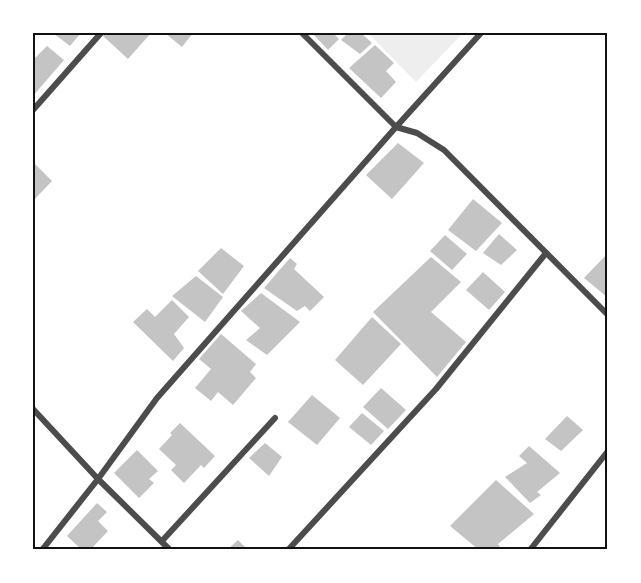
<svg xmlns="http://www.w3.org/2000/svg" width="641" height="583" viewBox="0 0 641 583" font-family="'PT Sans Narrow',sans-serif">
<style>
.green{fill:#eee}
.building{fill:#c4c4c4}
.lines{fill:none;stroke-linecap:round;stroke-linejoin:round}
.minor{stroke:#4c4c4c;stroke-width:6}
.neatline{fill:none;stroke:#111;stroke-width:2}
</style>
<rect width="100%" height="100%" fill="#fff"/>
<polygon class="green" points="368,33 463,33 416,82"/>
<g class="building">
<polygon points="53,33 81,33 70,46"/>
<polygon points="107,33 151,33 128,59 103,36"/>
<polygon points="165,33 193,33 182,47"/>
<polygon points="312,33 333,33 339,39 328,50"/>
<polygon points="348,33 361,33 372,43 360,54 341,40"/>
<polygon points="375,45 394,63 386,71 396,82 381,98 349,68"/>
<polygon points="47,46 64,60 33,96 33,60"/>
<polygon points="398,143 424,163 392,199 366,175"/>
<polygon points="33,162 52,181 33,201"/>
<polygon points="473,199 502,223 476,251 448,230"/>
<polygon points="499,234 517,250 501,265 483,253"/>
<polygon points="445,235 467,254 452,270 430,251"/>
<polygon points="221,248 244,266 223,294 198,271"/>
<polygon points="608,253 608,295 607,297 584,278"/>
<polygon points="431,257 461,282 431,312 466,342 437,377 373,312"/>
<polygon points="290,258 297,264 294,269 324,297 310,311 305,306 297,311 264,288"/>
<polygon points="483,272 505,292 489,310 466,290"/>
<polygon points="196,276 223,297 205,322 172,296"/>
<polygon points="261,293 300,322 267,355 246,340 260,328 241,311"/>
<polygon points="172,300 189,317 174,334 184,348 173,361 133,322 147,309 155,317"/>
<polygon points="372,317 401,344 363,385 335,360"/>
<polygon points="221,334 256,364 250,372 256,378 233,405 218,392 211,401 195,388 211,369 199,359"/>
<polygon points="381,388 406,410 388,429 363,407"/>
<polygon points="312,395 340,418 317,445 288,422"/>
<polygon points="362,413 384,431 371,445 349,427"/>
<polygon points="567,416 583,430 561,451 545,439"/>
<polygon points="180,423 215,456 204,468 201,465 184,483 171,470 176,465 159,449 172,435 170,433"/>
<polygon points="265,443 282,457 269,476 249,458"/>
<polygon points="529,446 560,473 537,492 541,495 530,503 505,477 527,463 519,456"/>
<polygon points="137,450 158,471 149,479 154,483 139,498 114,473"/>
<polygon points="496,480 534,514 498,544 502,550 479,550 450,526"/>
<polygon points="97,503 107,512 98,521 108,531 90,550 82,550 67,536"/>
<polygon points="238,540 248,550 227,550"/>
</g>
<g class="lines">
<g class="minor">
<polyline points="302,33 396,127 417,133 444,150 608,315"/>
<polyline points="33,110 101,33"/>
<polyline points="33,409 98,479 170,550"/>
<polyline points="162,541 275,418"/>
<polyline points="42,550 98,479 157,398 396,127 481,33"/>
<polyline points="288,550 436,389 546,253"/>
<polyline points="530,550 608,451"/>
</g>
</g>
<rect width="641" height="583" fill="none" stroke="#ffffff" stroke-width="69"/>
<rect x="34" y="34" width="572" height="514" class="neatline"/>
</svg>
